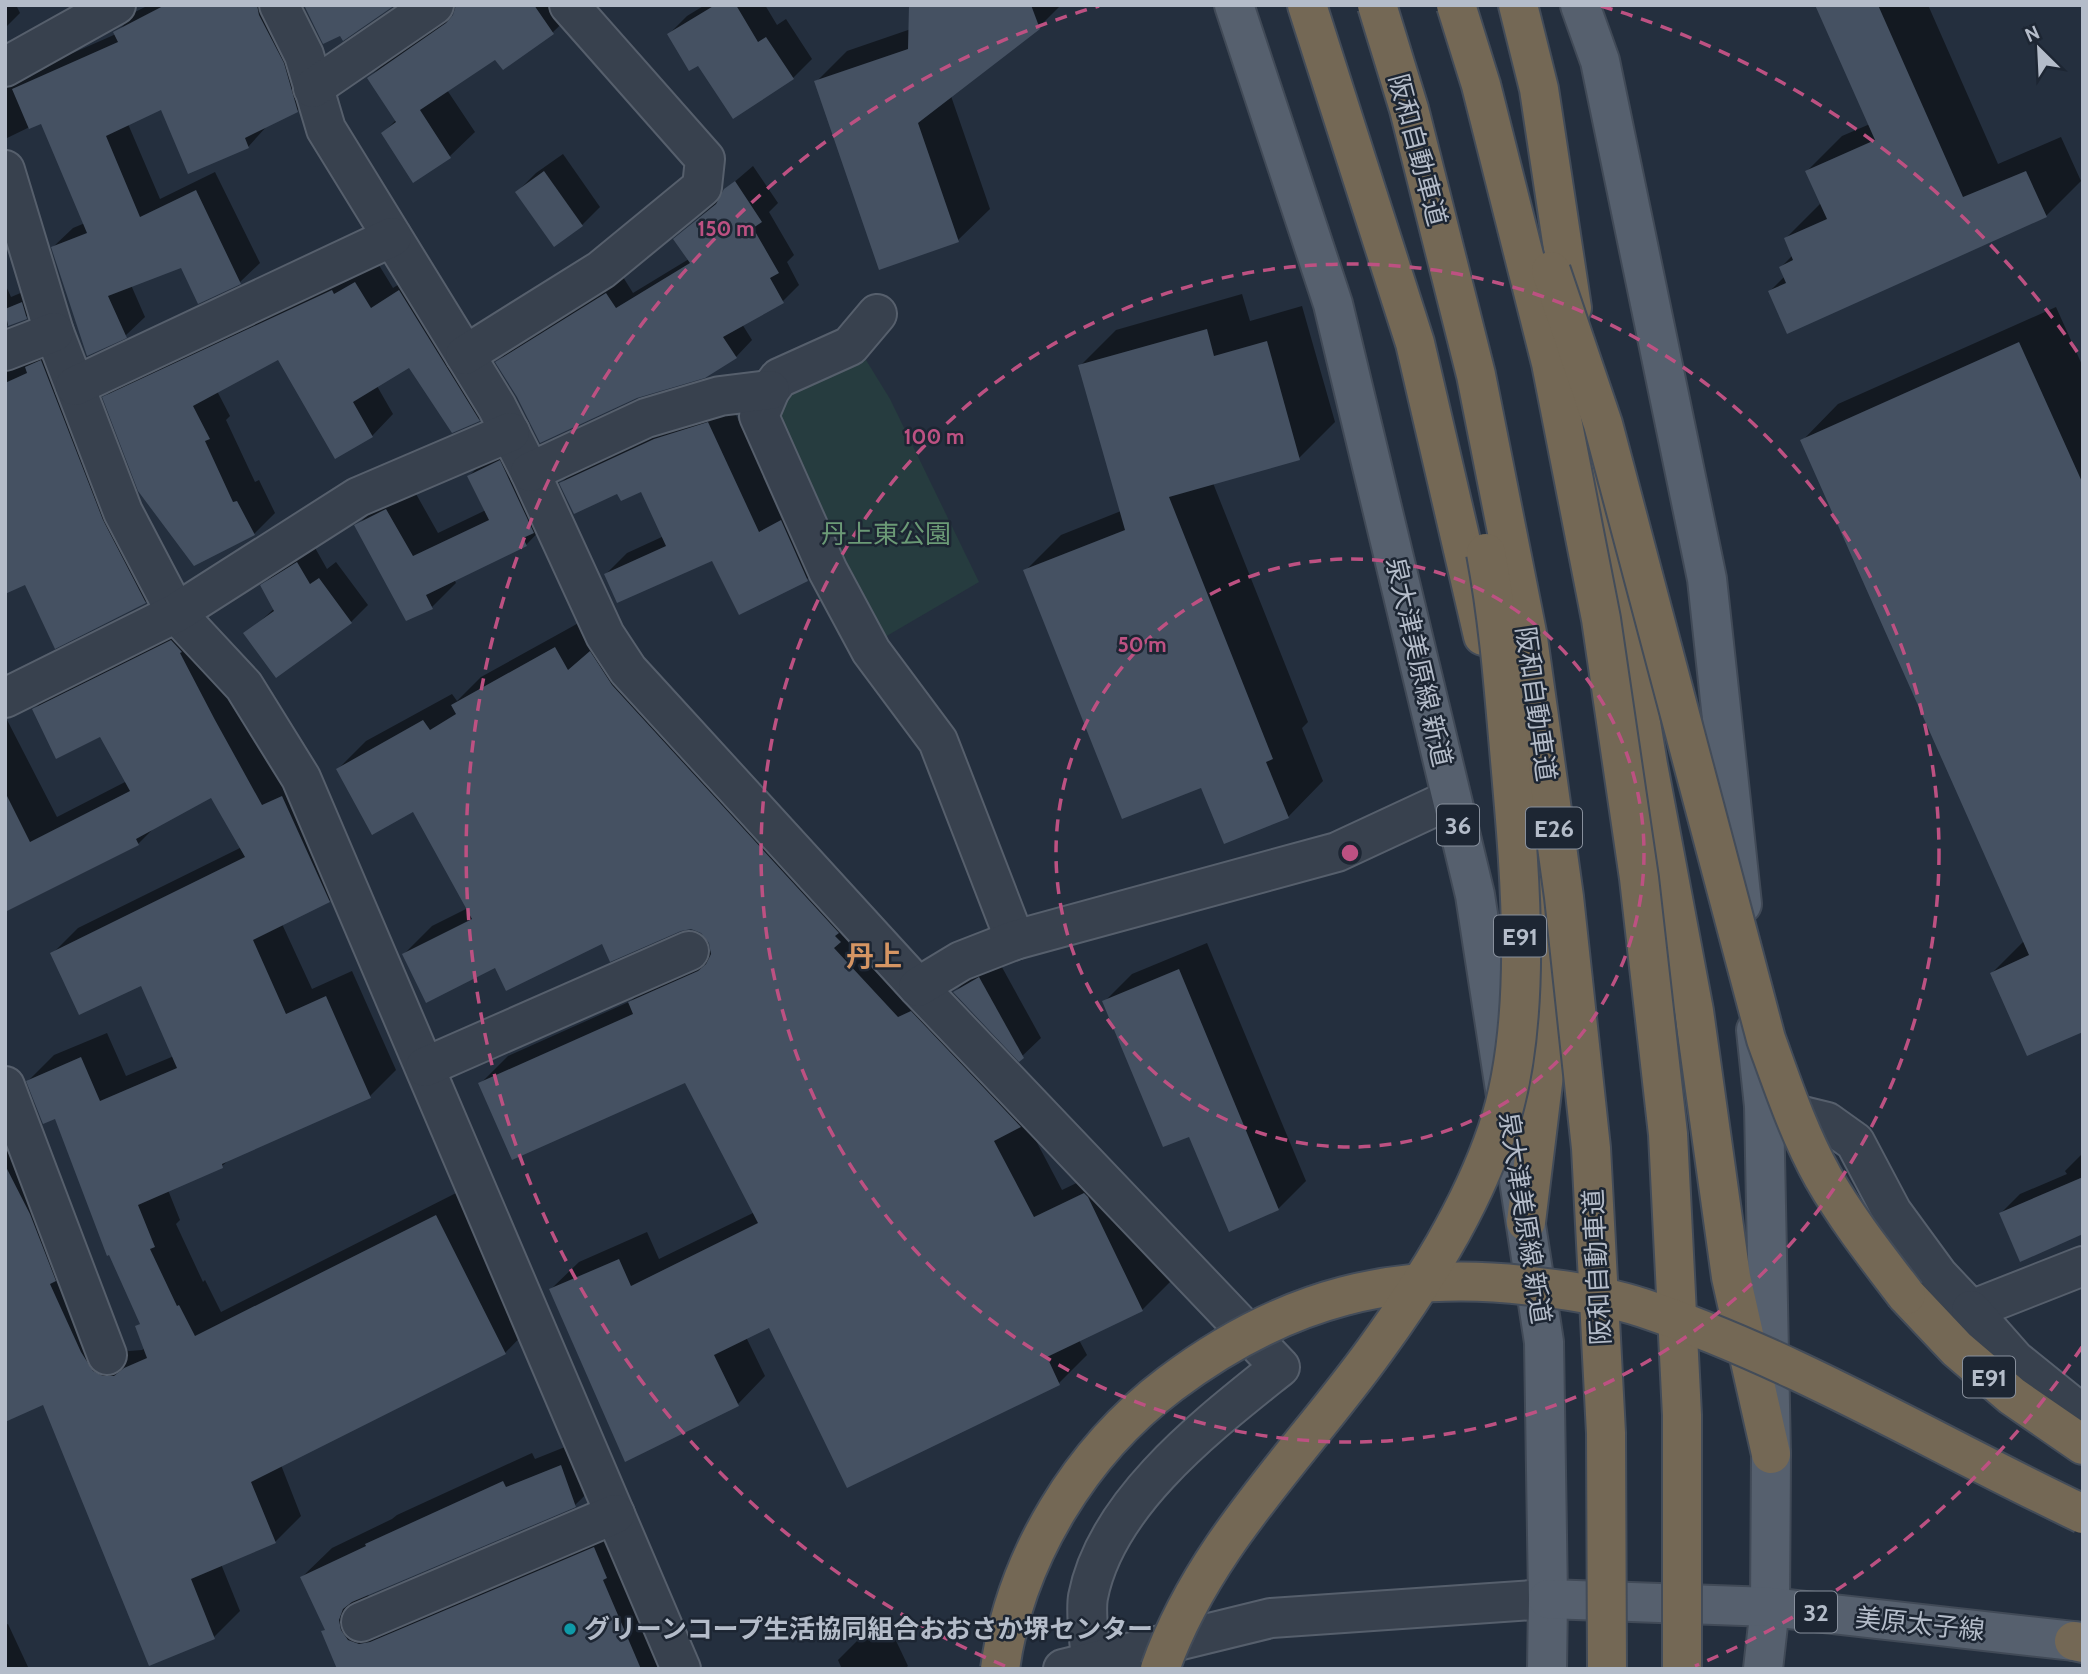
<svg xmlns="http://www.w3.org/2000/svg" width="2088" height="1674" viewBox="0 0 2088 1674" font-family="Cabin,'Noto Sans JP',sans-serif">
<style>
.green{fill:#263c3f}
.shadow{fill:#0007}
.building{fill:#455162}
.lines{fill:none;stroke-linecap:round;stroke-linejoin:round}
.minor-casing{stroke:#565f6c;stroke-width:42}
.major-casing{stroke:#414a57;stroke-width:42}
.highway-casing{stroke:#434c59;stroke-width:42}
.minor{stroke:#38414e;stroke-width:38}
.major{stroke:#56606e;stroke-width:38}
.highway{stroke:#746855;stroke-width:38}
.highway-bridge-casing{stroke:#434c59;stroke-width:42;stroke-linecap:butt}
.highway-bridge{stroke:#746855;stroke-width:38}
.ring{fill:none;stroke:#bd5182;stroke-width:3.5;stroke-dasharray:12 9}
.culture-dot{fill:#0f9aa8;stroke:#1d2633;stroke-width:2.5}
.labels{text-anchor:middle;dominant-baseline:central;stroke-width:5;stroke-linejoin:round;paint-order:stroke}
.shield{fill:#1d2633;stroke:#878f9c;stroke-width:2}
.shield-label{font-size:24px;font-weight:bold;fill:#b4bcc9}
.street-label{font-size:26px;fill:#b4bcc9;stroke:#1d2633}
.park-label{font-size:26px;fill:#6b9a76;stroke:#1d2633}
.poi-label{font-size:26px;font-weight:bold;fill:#b4bcc9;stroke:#1d2633;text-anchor:start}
.neighbourhood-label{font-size:28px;font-weight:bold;fill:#d59563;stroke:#1d2633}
.centre{fill:#bd5182;stroke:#1d2633;stroke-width:3.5}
.ring-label{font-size:21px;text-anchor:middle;font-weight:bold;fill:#bd5182;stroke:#1d2633;stroke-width:5;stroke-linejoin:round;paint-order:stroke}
</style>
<rect width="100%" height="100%" fill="#242f3e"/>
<polygon class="green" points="858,347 890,399 979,582 873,644 832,567 770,390"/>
<g class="shadow">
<polygon points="5,5 16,5 20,13 5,28"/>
<polygon points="149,5 284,5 317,91 297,111 267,126 248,147 162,108 128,124 160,199 215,172 260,263 240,282 181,266 131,285 145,317 125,336 53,247 73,228 85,223 42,121 5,139 5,83 116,34 135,12"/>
<polygon points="469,5 576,5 578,8 553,32 503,68 496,58 447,90 475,132 450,156 414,180 383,133 396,120 369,78 394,53 450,15 451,17"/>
<polygon points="705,5 765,5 777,25 786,19 812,59 793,78 699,63 669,34 687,16"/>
<polygon points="911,5 1061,5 1039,27 951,96 990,209 958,240 880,268 816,82 847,51 911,29"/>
<polygon points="1817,5 1928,5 1998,164 2061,137 2081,181 2046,216 1770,291 1785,276 1781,267 1793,255 1786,238 1821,203 1807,171 1842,136 1870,124"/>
<polygon points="563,154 600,207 582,225 517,192 536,173"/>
<polygon points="753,166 778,203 769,212 794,255 787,262 799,285 783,301 742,324 752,340 736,357 518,396 497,362 514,346 623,277 633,293 689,259 675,239 720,199 725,190"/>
<polygon points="377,262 393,288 421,270 500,398 479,420 410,366 377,386 393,414 372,436 279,358 217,391 230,416 226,420 255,482 259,480 275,513 254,534 104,398 126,376"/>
<polygon points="5,284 11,297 42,284 46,298 26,317 5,326"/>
<polygon points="1242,294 1250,321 1302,306 1335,422 1299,458 1213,483 1308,722 1302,728 1323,781 1288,817 1202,786 1025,571 1061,535 1121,511 1080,366 1116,330"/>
<polygon points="2056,307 2083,367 2083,1030 1992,973 2024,941 1802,441 1838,404"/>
<polygon points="5,341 61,342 165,582 145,602 26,583 5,592"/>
<polygon points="730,402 781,512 829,558 807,579 740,613 713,559 606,574 627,553 664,536 641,489 618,492 561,483 583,462"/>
<polygon points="524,437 550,520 526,545 454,579 456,583 432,607 357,526 381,501 411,485 438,533 486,510 469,476 493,452"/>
<polygon points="314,546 327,569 336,562 368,605 351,622 246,634 275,608 263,585 279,569"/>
<polygon points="198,615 355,875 329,901 282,924 312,989 352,971 396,1070 370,1096 230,1159 222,1166 168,1190 180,1220 176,1224 203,1282 205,1280 221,1312 462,1190 530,1327 505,1353 281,1465 301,1516 275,1542 221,1564 240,1611 214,1637 150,1663 44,1403 5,1420 5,1146 14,1165 38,1154 118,1346 129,1351 142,1350 145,1348 137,1327 141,1323 56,1116 28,1081 54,1055 107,1033 126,1076 174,1056 142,984 52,954 78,928 242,847 212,796 155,827 138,844 5,910 5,716 57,817 127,781 101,735 34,709 60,684"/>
<polygon points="584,620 639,657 1025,1120 1062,1190 1112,1166 1116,1169 1170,1282 1142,1310 1079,1340 1087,1355 1059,1383 770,1326 746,1337 765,1376 738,1404 551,1289 579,1262 647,1232 659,1259 755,1212 686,1080 480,1084 508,1056 631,1001 658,974 712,950 711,942 702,932 691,927 603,941 496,966 404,954 432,926 468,908 414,810 338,769 366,741 452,694 457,701 481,677"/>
<polygon points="1207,943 1306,1181 1278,1209 1190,1134 1104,1002 1132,974"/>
<polygon points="998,960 1041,1038 1019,1059 955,992 973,973"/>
<polygon points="2083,1153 2083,1232 2001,1213 2020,1194 2067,1174 2065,1171"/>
<polygon points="590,1437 605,1476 575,1505 368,1593 369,1600 623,1519 682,1669 338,1669 327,1629 302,1577 332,1548 392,1519 397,1515 532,1453 535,1459"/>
<polygon points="8,1624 28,1667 26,1669 5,1669 5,1625"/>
<polygon points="889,1626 908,1666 904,1669 842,1669 838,1660 857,1641"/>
</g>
<g class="building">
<polygon points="165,5 257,5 259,15 284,63 298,112 245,138 249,148 188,174 161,110 106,136 140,217 196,190 241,284 198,304 181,268 108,296 127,338 87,356 51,247 87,233 41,124 29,129 12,89 118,42 113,32"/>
<polygon points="304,5 395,5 343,41 340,36 323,44"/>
<polygon points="456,5 534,5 554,34 503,70 495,60 420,110 451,158 413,183 381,133 396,122 367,78 446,23 453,15"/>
<polygon points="715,5 736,5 758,42 766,37 794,79 733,119 698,66 689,71 667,34"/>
<polygon points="909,5 1031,5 1040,29 918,123 959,242 879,270 814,81 908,49"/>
<polygon points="1815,5 1878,5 1963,197 2026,171 2047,217 1787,334 1768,291 1786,283 1779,267 1793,260 1784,238 1827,219 1805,171 1875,140"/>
<polygon points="544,171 583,226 554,247 515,192"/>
<polygon points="735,181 762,222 753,228 779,273 770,278 784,303 723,337 737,358 705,378 637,398 540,443 517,397 495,362 606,293 616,308 690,263 673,239 716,204 724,189"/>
<polygon points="355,282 371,308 399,290 480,421 452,433 409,368 353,402 373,437 335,459 278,360 193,406 210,439 205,441 233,502 237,501 255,535 194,566 138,491 102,397 332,290 334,294"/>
<polygon points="22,302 27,319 8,326 5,309"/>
<polygon points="1207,329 1214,356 1267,341 1300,460 1169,497 1273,759 1266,762 1289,818 1224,844 1201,788 1122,819 1023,570 1125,530 1078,365"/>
<polygon points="2019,342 2083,484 2083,1032 2027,1056 1990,973 2029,955 1800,440"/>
<polygon points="41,360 103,520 146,603 55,649 25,585 5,594 5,383 27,373 25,367"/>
<polygon points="708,422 759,532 781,520 808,581 739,615 712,561 617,603 604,574 666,546 641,492 621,501 617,494 574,514 559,483 654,439"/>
<polygon points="500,460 534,533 523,538 527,546 426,595 433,609 406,621 354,525 386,509 413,556 489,520 467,476"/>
<polygon points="297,562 310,584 319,578 352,623 276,678 243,633 274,611 260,585"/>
<polygon points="171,640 182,652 180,653 215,720 262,805 282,796 330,902 253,940 286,1014 326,996 371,1098 222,1164 223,1168 138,1205 155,1247 150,1249 177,1306 179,1305 195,1336 436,1215 506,1354 251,1482 276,1543 191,1579 215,1639 149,1666 43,1405 5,1422 5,1165 30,1214 56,1281 50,1284 81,1352 93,1371 103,1376 114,1376 124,1368 147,1358 135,1326 140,1324 109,1255 107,1256 55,1119 43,1124 26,1081 81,1057 100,1101 177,1068 141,986 79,1015 50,953 245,857 211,798 136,839 139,845 5,912 5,792 30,842 130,791 100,737 56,759 32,709"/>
<polygon points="555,647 568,670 590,651 612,685 839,933 835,936 841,942 834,948 898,1017 911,1011 1021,1127 994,1141 1034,1217 1084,1193 1088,1197 1143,1311 1047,1357 1060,1385 847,1488 769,1328 714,1355 739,1406 625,1462 549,1289 619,1259 631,1286 758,1223 685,1083 512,1160 478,1083 633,1014 628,1002 698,971 706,964 711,954 709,943 701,933 691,929 681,931 610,962 602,944 506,991 495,968 426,1003 402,954 472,919 413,812 372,835 336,769 423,720 430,730 456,714 451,705"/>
<polygon points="1179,969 1279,1210 1229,1232 1189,1137 1163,1147 1102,1001"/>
<polygon points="979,977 1024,1058 1019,1062 953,992"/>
<polygon points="2083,1177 2083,1234 2020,1262 1999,1213"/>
<polygon points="561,1465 576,1507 352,1602 343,1609 339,1620 341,1630 348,1640 359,1644 370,1642 594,1547 607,1578 603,1580 641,1669 337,1669 321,1631 325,1630 300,1577 366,1546 365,1544 503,1481 506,1487"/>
</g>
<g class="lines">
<defs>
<g id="minor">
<path d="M279,5l25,50 22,74 171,278 33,65 75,163 23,35 290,317 362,380c-71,57 -174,135 -192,230 -3,17 2,46 3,64"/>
<polyline points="5,67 116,5"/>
<polyline points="313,88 434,5"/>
<polyline points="5,170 54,332 123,512 176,613 244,686 301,778 681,1669"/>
<polyline points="877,314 850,346 779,378 770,390 759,416 828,571 871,651 938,741 1015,940"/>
<polyline points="5,351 54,332"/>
<polyline points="465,355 601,270 702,187 705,159 569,5"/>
<polyline points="75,386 392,237"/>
<polyline points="530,472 646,418 720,396 770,390"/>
<polyline points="5,698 176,613 358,497 510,432"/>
<polyline points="918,987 961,961 1015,940 1337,852 1451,799"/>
<polyline points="425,1067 689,951"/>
<polyline points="5,1086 107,1355"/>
<polyline points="1766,1107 1827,1122 1855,1142 1892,1212 1938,1275 1971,1310 2083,1266"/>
<polyline points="1971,1310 2015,1360 2083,1415"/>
<polyline points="361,1622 615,1514"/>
<polyline points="1063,1669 1271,1618 1548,1599"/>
</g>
<g id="major">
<polyline points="1234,5 1333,304 1475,895 1544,1342 1548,1599 1547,1669"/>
<polyline points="1580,5 1600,61 1707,579 1742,904"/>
<polyline points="1756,1030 1764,1106 1771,1454 1770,1607 1763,1669"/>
<polyline points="1548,1599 1770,1607 2083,1642"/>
</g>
<g id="highway">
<polyline points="1307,5 1415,343 1483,636"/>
<polyline points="1518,5 1539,89 1572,308"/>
<polyline points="1597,457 1648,765 1694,1011 1731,1277 1771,1454"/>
<polyline points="1526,1222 1544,1075 1544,960 1534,873"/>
<polyline points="1906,1295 1957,1349 2012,1396 2083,1445"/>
<polyline points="2074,1641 2083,1643"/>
</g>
</defs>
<use href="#minor" class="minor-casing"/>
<use href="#major" class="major-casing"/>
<use href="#highway" class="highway-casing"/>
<use href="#minor" class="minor"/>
<use href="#major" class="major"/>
<use href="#highway" class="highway"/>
<defs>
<g id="highway-bridge">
<polyline points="1377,5 1409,109 1476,375 1528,638 1564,897 1591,1148 1606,1433 1607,1669"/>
<polyline points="1456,5 1481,85 1551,363 1601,619 1639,878 1668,1134 1682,1415 1682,1669"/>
<path d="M1551,271l52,153 163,615c17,47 33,95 57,138 24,42 54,80 83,118"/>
<path d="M1000,1669c15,-111 81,-218 170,-285 114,-86 227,-116 369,-97 35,4 70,10 104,21 154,52 294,137 440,206"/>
<path d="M1160,1669c43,-123 141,-216 215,-319 48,-66 95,-140 122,-219 37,-109 23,-257 13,-371 -6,-69 -11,-138 -24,-207"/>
</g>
</defs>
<use href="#highway-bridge" class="highway-bridge-casing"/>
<use href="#highway-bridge" class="highway-bridge"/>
</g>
<g class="ring">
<circle cx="1350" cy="853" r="294"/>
<circle cx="1350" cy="853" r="589"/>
<path d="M2082 1347A883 883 0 0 1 1695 1666M1005 1666A883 883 0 0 1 1099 6M1601 6A883 883 0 0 1 2082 359"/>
</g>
<circle class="culture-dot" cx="570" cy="1629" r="7"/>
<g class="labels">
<g class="shield">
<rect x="1437" y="804.5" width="42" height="41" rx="5"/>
<rect x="1526" y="807.5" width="56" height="41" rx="5"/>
<rect x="1494" y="915.5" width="52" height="41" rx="5"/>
<rect x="1963" y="1356.5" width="52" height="41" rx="5"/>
<rect x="1795" y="1591.5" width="42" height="41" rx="5"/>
</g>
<g class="shield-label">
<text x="1458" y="825">36</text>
<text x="1554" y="828">E26</text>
<text x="1520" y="936">E91</text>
<text x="1989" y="1377">E91</text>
<text x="1816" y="1612">32</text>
</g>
<g class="street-label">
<text transform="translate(1418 150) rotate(75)">阪和自動車道</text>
<text transform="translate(1419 662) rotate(77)">泉大津美原線 新道</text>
<text transform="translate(1536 704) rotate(82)">阪和自動車道</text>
<text transform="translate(1525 1218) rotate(81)">泉大津美原線 新道</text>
<text transform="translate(1597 1267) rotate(-93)">阪和自動車道</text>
<text transform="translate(1920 1624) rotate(6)">美原太子線</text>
</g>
<g class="park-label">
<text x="886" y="534">丹上東公園</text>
</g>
<g class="poi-label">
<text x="584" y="1629">グリーンコープ生活協同組合おおさか堺センター</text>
</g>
<g class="neighbourhood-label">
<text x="874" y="956">丹上</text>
</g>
</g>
<circle cx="1350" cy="853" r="10" class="centre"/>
<g class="ring-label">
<text x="726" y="236">150 m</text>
<text x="934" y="444">100 m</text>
<text x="1142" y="652">50 m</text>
</g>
<rect width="2088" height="1674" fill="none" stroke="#b4bcc9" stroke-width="14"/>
<g transform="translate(2039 49) rotate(336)" stroke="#1d2633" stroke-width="5" paint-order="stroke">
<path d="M0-5L12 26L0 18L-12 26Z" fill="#b4bcc9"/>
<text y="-10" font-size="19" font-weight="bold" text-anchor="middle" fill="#b4bcc9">N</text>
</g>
</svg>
